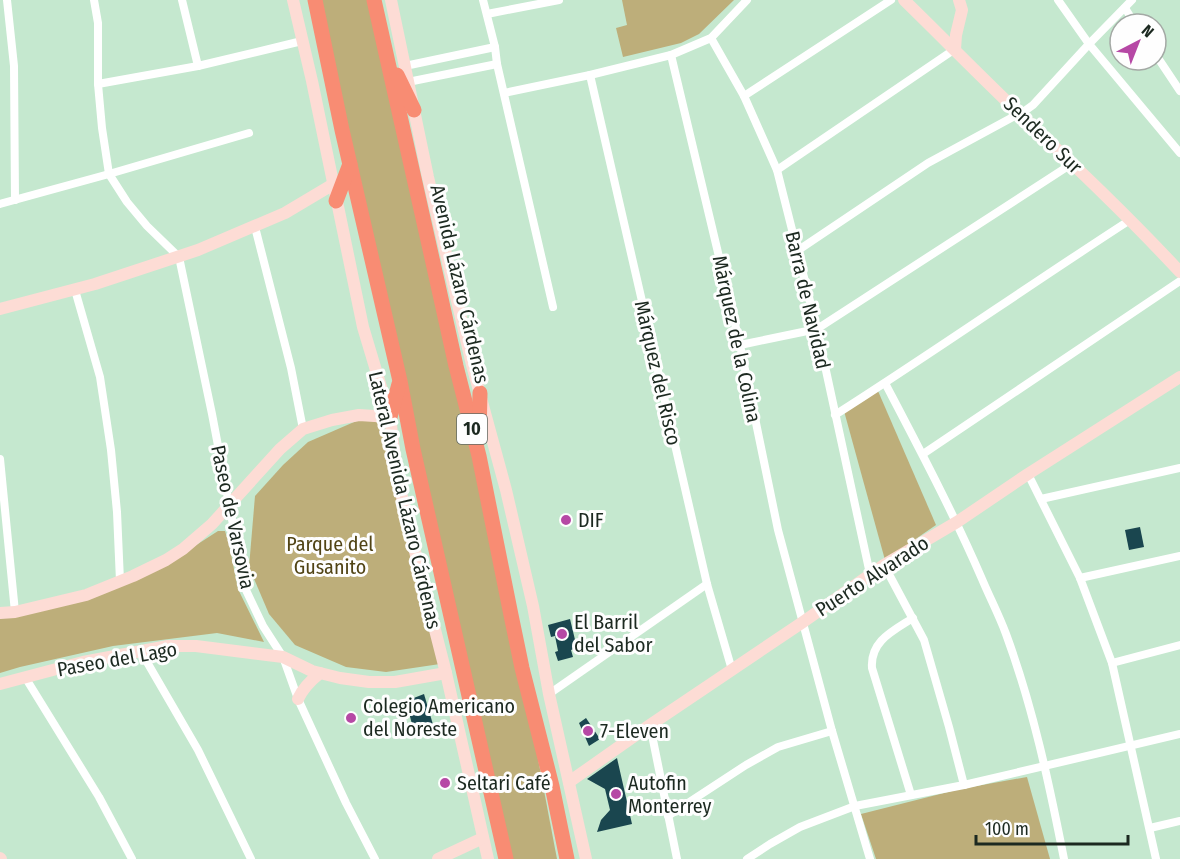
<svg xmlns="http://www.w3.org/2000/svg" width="1180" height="859" viewBox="0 0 1180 859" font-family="'Fira Sans Condensed',sans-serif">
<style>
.green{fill:#bdae7a}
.building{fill:#1a464f}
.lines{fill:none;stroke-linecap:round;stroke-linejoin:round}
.street{stroke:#fff;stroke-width:8}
.secondary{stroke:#fddcd5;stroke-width:12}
.highway{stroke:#f88c73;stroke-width:15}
.poi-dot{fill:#b648a5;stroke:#fefefe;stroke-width:2}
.labels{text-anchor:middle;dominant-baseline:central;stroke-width:6;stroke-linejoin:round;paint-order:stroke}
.shield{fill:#fefefe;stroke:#606963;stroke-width:1.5}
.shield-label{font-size:18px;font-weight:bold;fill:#1c2920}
.street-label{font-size:20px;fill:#1c2920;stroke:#fefefe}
.poi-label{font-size:20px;fill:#1c2920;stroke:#fefefe;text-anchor:start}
.park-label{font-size:20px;fill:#514415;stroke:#fefefe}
</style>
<rect width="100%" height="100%" fill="#c5e8cf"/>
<g class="green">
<polygon points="319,0 376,0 527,701 557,859 508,859"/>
<polygon points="622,0 734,0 699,34 681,43 623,57 616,28 627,25"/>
<polygon points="878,391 936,525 885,560 844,411"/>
<polygon points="378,418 440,664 386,672 346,667 295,645 269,614 249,567 255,496 283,465 308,442 361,419"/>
<polygon points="218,531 225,531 229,544 238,589 264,642 217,633 113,646 20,667 0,673 0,617 170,562"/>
<polygon points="1027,777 1050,859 876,859 861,814 960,789"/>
</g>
<g class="building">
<polygon points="1140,527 1144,547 1129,550 1125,530"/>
<polygon points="570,619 577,648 571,650 573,657 558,661 555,652 558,651 555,636 551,637 548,625"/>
<polygon points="424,694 434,728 414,732 406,701"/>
<polygon points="586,718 600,739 589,746 579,723"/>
<polygon points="617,758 632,824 597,832 601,820 610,810 605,789 587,779"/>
</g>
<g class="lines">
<g class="street">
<polyline points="7,0 14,66 15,200"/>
<polyline points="94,0 98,23 98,84 102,128 109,174 127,202 147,226 179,257 212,414 245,588 263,626 283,657 298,699 346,803 375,859"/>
<polyline points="182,0 198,66"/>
<polyline points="483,0 495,47 497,64 553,307"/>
<polyline points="1058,0 1089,44 1180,153"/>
<polyline points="1125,8 1135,24"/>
<polyline points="487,14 559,0"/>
<polyline points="711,38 744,96 777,170 817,329 870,574"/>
<polyline points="671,55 740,345 778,530 832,731 870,859"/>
<polyline points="1156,55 1180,91"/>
<polyline points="405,66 495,47"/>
<polyline points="590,75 707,584 732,670"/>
<polyline points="408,82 497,64"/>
<polyline points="98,84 198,66 302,41"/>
<polyline points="504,93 590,75 671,55 711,38 747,0"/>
<polyline points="744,96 891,0"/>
<polyline points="777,170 955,49"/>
<polyline points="0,204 109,174 249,133"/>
<polyline points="255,227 291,368 303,429"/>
<polyline points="797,251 928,163 1026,110 1033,105 1089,44 1132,0"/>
<polyline points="75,290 100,377 111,450 117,512 120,581"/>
<polyline points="740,345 817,329 1073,163"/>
<path d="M885,383c34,65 68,129 97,196 8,19 17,36 24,55 27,73 43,149 58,225"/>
<path d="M835,415c99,-63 196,-131 295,-195"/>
<polyline points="923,454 1180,281"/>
<polyline points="0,459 15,612"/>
<polyline points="1028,474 1080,578 1112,663 1156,859"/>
<polyline points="1041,499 1180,468"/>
<polyline points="884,565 924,640 949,727 964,785"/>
<polyline points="1080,578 1180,556"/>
<polyline points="140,650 198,750 251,859"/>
<polyline points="1112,663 1180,645"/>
<polyline points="25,677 99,797 132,859"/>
<polyline points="549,694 707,584"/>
<polyline points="650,725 677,859"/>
<path d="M911,795l-39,-127c-2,-27 21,-37 41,-50"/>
<polyline points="668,816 746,765 778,747 832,731"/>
<polyline points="1150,828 1180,821"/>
<polyline points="747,859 770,844 800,827 855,806 964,785 1180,734"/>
</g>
<g class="secondary">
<polyline points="293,0 312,81 363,327 390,417 397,474 407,520 446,673 488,859"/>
<polyline points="391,0 428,177 472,365 506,490 533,606 549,694 586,859"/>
<path d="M904,0c39,38 77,77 117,115 54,51 108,102 159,157"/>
<polyline points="955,49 956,35 962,10 959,0"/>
<polyline points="0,309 95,284 198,250 285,213 332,185"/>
<polyline points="0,613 15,612 86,595 133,576 166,560 183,549 212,524 280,449 303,429 332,420 359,415 390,417"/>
<polyline points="0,684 83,662 168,646 196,646 283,657 312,671 340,678 369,682 395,682 446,673"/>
<path d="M298,699c5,-11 12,-18 22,-26"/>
<polyline points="569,782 650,725 803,622 884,565 957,522 1028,474 1180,377"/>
<polyline points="0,858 1,859"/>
<polyline points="438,859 483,838"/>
</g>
<g class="highway">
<polyline points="315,0 342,130 400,381 413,449 506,859"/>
<polyline points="374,0 436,276 456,366 479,456 511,615 522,668 552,786 567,859"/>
<polyline points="397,75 414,110"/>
<polyline points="336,201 350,164"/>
<polyline points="390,417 399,384"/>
<polyline points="479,435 480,393"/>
</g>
</g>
<g class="poi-dot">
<circle cx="566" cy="520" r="6"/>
<circle cx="562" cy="634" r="6"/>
<circle cx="351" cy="718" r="6"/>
<circle cx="588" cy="731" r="6"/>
<circle cx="445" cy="783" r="6"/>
<circle cx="616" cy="794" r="6"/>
</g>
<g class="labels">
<rect class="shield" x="457" y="414" width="30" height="30" rx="4.5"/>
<g class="shield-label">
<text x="472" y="429">10</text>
</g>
<g class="street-label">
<text transform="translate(1043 135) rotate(44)">Sendero Sur</text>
<text transform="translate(460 284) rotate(77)">Avenida Lázaro Cárdenas</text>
<text transform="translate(808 300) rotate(77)">Barra de Navidad</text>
<text transform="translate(737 339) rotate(78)">Márquez de la Colina</text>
<text transform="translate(658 373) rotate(77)">Márquez del Risco</text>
<text transform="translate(405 500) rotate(77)">Lateral Avenida Lázaro Cárdenas</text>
<text transform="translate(233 517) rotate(78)">Paseo de Varsovia</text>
<text transform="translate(872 576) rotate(-33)">Puerto Alvarado</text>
<text transform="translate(117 659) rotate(-10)">Paseo del Lago</text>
</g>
<g class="poi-label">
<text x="578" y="520">DIF</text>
<text x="574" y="622">El Barril<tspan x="574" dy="23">del Sabor</tspan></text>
<text x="363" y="706">Colegio Americano<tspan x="363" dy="23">del Noreste</tspan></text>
<text x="600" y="731">7-Eleven</text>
<text x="457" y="783">Seltari Café</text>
<text x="628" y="783">Autofin<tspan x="628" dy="23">Monterrey</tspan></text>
</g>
<g class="park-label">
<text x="330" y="544">Parque del<tspan x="330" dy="23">Gusanito</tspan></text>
</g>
</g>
<g transform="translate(1138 42) rotate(42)"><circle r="28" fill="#fefefe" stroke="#a4a9a5" stroke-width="1.5"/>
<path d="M0-4.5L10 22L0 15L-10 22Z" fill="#b648a5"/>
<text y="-9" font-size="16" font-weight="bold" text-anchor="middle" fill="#1c2920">N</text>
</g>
<path d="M976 835v9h152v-9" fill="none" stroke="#1c2920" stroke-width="3"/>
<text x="985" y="835" font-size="18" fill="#1c2920" stroke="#fefefe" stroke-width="4.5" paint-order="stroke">100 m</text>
</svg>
